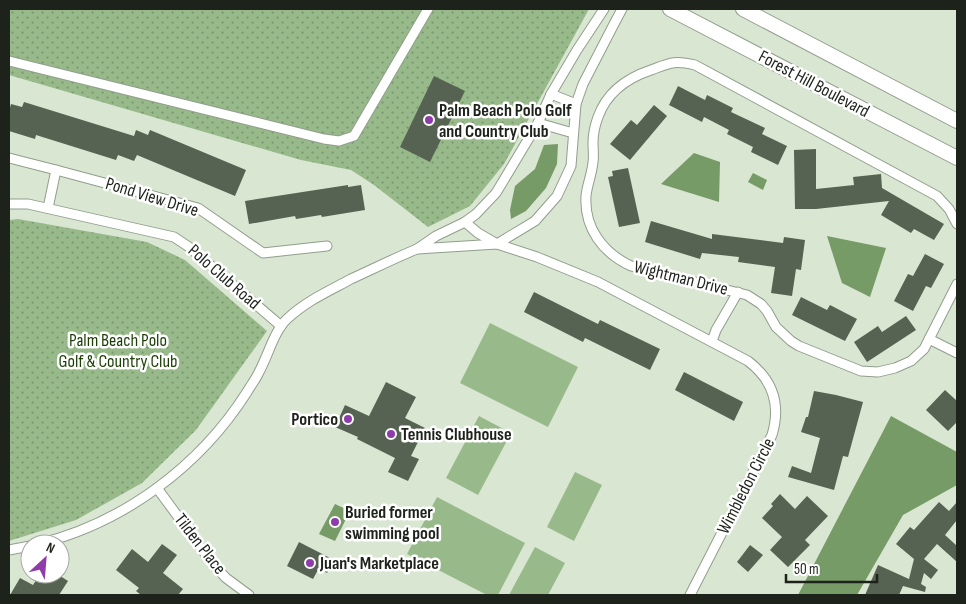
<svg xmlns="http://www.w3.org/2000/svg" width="966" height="604" viewBox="0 0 966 604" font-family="'Sofia Sans Condensed',sans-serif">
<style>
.grass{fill:#98ba8a}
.park{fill:url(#park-dots)}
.water{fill:#769b66}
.building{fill:#576352}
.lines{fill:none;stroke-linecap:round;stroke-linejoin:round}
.street-casing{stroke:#919e8c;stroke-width:11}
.secondary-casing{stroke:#919e8c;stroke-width:16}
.street{stroke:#fff;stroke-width:9}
.secondary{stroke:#fff;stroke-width:14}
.poi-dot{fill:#8f3cab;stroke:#fff;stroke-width:2}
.labels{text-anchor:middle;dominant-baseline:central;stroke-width:5;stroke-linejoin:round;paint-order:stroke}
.street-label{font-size:18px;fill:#1d221b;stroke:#fff}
.poi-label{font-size:18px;font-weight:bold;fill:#1d221b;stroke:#fff;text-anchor:start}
.park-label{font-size:18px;fill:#1a3e04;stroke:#fff}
</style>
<defs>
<pattern id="park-dots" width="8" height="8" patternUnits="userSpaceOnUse" patternTransform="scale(1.25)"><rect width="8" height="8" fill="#98ba8a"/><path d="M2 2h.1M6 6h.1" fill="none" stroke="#7b9770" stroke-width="1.8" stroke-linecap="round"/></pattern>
</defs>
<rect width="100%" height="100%" fill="#d8e6d2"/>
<g class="grass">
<polygon points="490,323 578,367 548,427 460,383"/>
<polygon points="479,416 511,433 478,495 446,478"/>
<polygon points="575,472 602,485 574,541 547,527"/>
<polygon points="437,497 525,543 498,595 487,595 407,554"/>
<polygon points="535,547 565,563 548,595 509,595"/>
</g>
<g class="park">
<polygon points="9,9 589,9 504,164 470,206 428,227 374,185 351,170 301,160 9,75"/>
<polygon points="18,219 147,242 185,260 267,331 196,430 142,483 76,520 9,541 9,220"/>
</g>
<g class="water">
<polygon points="558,144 557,164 546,188 526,211 511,219 510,210 515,186 535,169 544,145"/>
<polygon points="694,153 720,162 719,202 661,184"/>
<polygon points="753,173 767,180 763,190 748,182"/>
<polygon points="827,236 886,248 870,297 842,283"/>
<polygon points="891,416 957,452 957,485 903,515 857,595 798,595"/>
<polygon points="335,504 350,511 335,541 319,534"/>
</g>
<g class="building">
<polygon points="434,76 465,91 430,162 400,147"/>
<polygon points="678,86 705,100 707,95 733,108 731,112 765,128 762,134 787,146 778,165 751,152 753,147 727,134 729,130 704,117 702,122 669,105"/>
<polygon points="24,102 134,136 136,130 148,135 150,130 246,170 235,196 137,155 134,161 118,155 116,160 36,135 35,139 9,131 9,111 11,104 22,107"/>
<polygon points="654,105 667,116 630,160 610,144 631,120 637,125"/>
<polygon points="816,149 816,189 854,185 853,177 881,174 882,188 944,224 934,240 914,229 911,233 881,215 889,201 816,209 795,209 794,150"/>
<polygon points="628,168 640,223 619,227 608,177 613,176 612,171"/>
<polygon points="348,185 348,187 361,185 365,210 322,217 321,215 296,219 295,216 249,224 245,201"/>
<polygon points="651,221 712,239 712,234 783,243 784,237 805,240 801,270 796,269 792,296 771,293 775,267 738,262 739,257 702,253 700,259 645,242"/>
<polygon points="925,254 944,264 931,288 926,286 913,311 894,301 908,274 913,276"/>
<polygon points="534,292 598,324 600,320 660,349 650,370 585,338 583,342 524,312"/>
<polygon points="801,297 827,310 830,305 857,319 845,341 792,315"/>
<polygon points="906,316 916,330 867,362 854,342 878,326 882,332"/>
<polygon points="684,372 743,402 734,421 675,390"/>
<polygon points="386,382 416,397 405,418 425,428 411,456 419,459 408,481 388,472 395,458 357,439 358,437 335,427 345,405 369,416"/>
<polygon points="945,390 957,401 957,422 948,431 926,410"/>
<polygon points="814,391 836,395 863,402 848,457 843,456 834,490 788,477 792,466 811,473 820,438 801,432 806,417 808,417"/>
<polygon points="780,494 795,509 807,496 828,516 805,540 810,545 788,567 770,550 782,537 762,518 773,506 771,504"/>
<polygon points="939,502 949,511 957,502 957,520 945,535 957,546 957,562 937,544 924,559 938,570 931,579 924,573 921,584 926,587 925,592 903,586 899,595 865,595 878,565 909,579 914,559 896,544 910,527 914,530"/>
<polygon points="299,542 334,560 327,573 319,568 313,579 287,566"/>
<polygon points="162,544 177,555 163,573 183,589 178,595 141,595 136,591 139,588 116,570 132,549 148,562"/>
<polygon points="750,545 763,555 748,572 737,562"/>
<polygon points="40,574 57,574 68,581 59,595 10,595 20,578 33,585"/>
</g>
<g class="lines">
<defs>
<g id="street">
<polyline points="604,9 577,50 551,94 538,123 496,193 476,214 465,222 436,236 417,249 497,244 535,221 557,196 571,166 576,104 583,84 614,24 622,9"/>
<polyline points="9,61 324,139 339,141 354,136 428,9"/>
<polyline points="551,94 576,104"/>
<polyline points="538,123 573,133"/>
<polyline points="9,158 56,170 48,208"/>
<polyline points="56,170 198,208 263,253 327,246"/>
<polyline points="9,204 28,204 174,237 189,247 281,326"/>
<path d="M465,222l13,11 19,11 40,13 61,25 150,79c25,19 33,44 24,74l-82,160"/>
<path d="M957,224l-8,-15 -12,-13 -242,-131c-21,-5 -25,-2 -44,5 -24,8 -44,22 -53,47 -3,8 -5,17 -5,26 0,6 1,13 0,19 -1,12 -6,23 -7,34 -2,32 17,57 45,70l116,29 14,9 6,7 9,16 15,14 8,5 62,25 17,1 17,-4 16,-7 13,-12 33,-65"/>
<polyline points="929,339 957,353"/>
<polyline points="712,341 716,330 738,292"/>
<polyline points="157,488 212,563 226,578 249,595"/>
<path d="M38,544c86,-21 162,-78 209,-152 4,-7 9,-13 12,-20 9,-16 15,-41 28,-53 19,-18 42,-28 64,-40 22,-10 44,-21 66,-30"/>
<polyline points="9,550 30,546"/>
</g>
<g id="secondary">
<polyline points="670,9 957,158"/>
<polyline points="743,9 957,121"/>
</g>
</defs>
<use href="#street" class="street-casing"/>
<use href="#secondary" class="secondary-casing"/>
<use href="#street" class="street"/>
<use href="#secondary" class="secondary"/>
</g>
<g class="poi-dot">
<circle cx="429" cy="120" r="5"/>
<circle cx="348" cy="419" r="5"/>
<circle cx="391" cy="434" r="5"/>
<circle cx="335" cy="522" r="5"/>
<circle cx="310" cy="563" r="5"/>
</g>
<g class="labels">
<g class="street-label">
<text transform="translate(814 84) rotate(28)">Forest Hill Boulevard</text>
<text transform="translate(152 197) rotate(17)">Pond View Drive</text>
<text transform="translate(224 277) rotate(41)">Polo Club Road</text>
<text transform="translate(681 278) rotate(14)">Wightman Drive</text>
<text transform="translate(746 486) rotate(-63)">Wimbledon Circle</text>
<text transform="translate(200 544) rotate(52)">Tilden Place</text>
</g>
<g class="poi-label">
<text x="439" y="110">Palm Beach Polo Golf<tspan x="439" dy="21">and Country Club</tspan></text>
<text x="338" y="419" text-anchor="end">Portico</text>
<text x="401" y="434">Tennis Clubhouse</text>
<text x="345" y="512">Buried former<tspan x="345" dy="21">swimming pool</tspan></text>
<text x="320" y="563">Juan's Marketplace</text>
</g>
<g class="park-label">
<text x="118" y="340">Palm Beach Polo<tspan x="118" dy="21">Golf &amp; Country Club</tspan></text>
</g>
</g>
<rect width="966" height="604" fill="none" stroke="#1d221b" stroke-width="20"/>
<g transform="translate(45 559) rotate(26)"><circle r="24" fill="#ffffff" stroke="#a5a7a4"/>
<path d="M0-4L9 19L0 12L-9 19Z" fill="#8f3cab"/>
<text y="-8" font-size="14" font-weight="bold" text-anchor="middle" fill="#1d221b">N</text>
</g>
<path d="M786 574v8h91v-8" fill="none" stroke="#1d221b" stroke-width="2.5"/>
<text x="794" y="574" font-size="15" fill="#1d221b" stroke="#ffffff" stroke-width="4" paint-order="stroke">50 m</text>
</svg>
